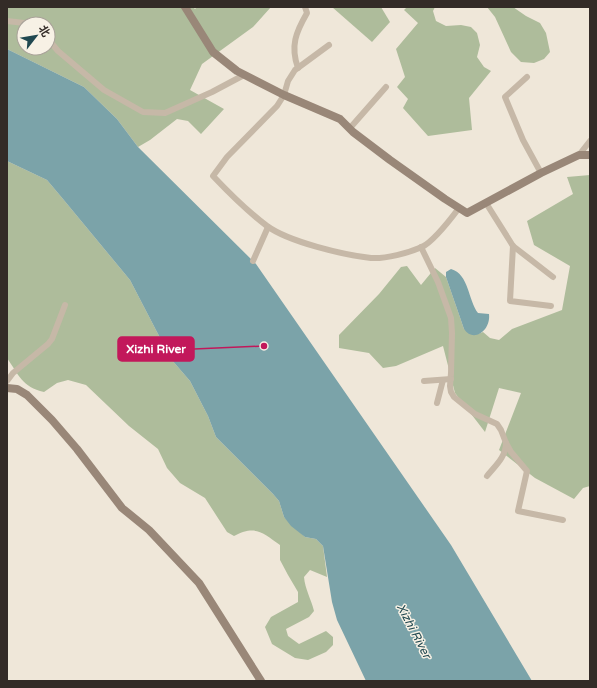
<svg xmlns="http://www.w3.org/2000/svg" width="597" height="688" viewBox="0 0 597 688" font-family="'Varela Round','Noto Sans SC',sans-serif">
<style>
.green{fill:#aebc9b;fill-rule:evenodd}
.water{fill:#7ba3a9}
.lines{fill:none;stroke-linecap:round;stroke-linejoin:round}
.street{stroke:#c6b8a7;stroke-width:6}
.secondary{stroke:#998778;stroke-width:8}
.labels{text-anchor:middle;dominant-baseline:central;stroke-width:3;stroke-linejoin:round;paint-order:stroke}
.water-label{font-size:12px;font-style:italic;fill:#204850;stroke:#f7f1e5}
.leader{fill:none;stroke:#c2185b;stroke-width:1.5}
.callout-dot{fill:#c2185b;stroke:#f7f1e5;stroke-width:1.5}
.callout{fill:#c2185b;stroke:#c2185b;stroke-width:1.5}
.callout-label{font-size:12px;text-anchor:middle;font-weight:bold;fill:#fff}
</style>
<rect width="100%" height="100%" fill="#efe7d9"/>
<g class="green">
<path d="M7,7h186l2,2 2,-2h74l-18,20 -51,37 -12,26 34,19 -23,25 -13,-13 -11,-2 -27,21 -12,7 -21,-28 -33,-32 -77,-38zM24,24h24v24h-24z"/>
<polygon points="332,7 381,7 390,22 372,42"/>
<polygon points="407,7 435,7 433,11 436,21 446,26 461,25 471,27 477,33 480,45 477,57 484,67 491,71 469,98 472,130 428,136 403,108 408,99 397,87 405,77 396,49 418,23 404,10"/>
<polygon points="487,7 513,7 526,16 540,23 546,33 550,52 544,59 534,63 521,62 511,52 495,17"/>
<path d="M7,161l40,19 16,19 67,81 41,79 19,22 18,35 8,21 57,57 6,7 5,16 21,20 11,2 7,7 4,31 -17,-7 -6,7c1,12 7,22 10,34l-5,6 -23,12 2,7 11,8 27,-13 7,6v8l-7,7 -18,8 -13,-2 -23,-14 -7,-17 6,-10 27,-15v-10l-10,-17 -8,-15v-15c-18,-13 -25,-20 -46,-9l-7,-4 -22,-34 -25,-15 -13,-15 -9,-19 -29,-23 -43,-41 -18,-5 -11,3 -13,9c-22,-5 -25,-17 -37,-34z"/>
<polygon points="590,175 590,486 583,488 574,499 535,478 499,450 521,393 499,388 485,432 455,393 443,346 396,366 383,368 369,353 339,348 339,335 379,294 401,267 407,266 421,285 435,268 446,277 464,329 478,334 483,332 490,338 499,340 512,329 562,310 570,266 534,245 527,221 573,194 567,177"/>
</g>
<g class="water">
<polygon points="7,49 84,87 117,119 138,147 256,264 451,545 532,681 366,681 337,620 332,602 323,546 316,539 305,537 291,526 284,517 279,501 273,494 216,437 208,416 190,381 171,359 130,280 63,199 47,180 7,161"/>
<path d="M451,269c18,5 17,31 27,44l11,1c2,17 -16,29 -25,15l-18,-52v-5z"/>
</g>
<g class="lines">
<g class="street">
<polyline points="7,21 33,24"/>
<polyline points="48,39 58,51 104,90 143,112 165,113 212,92 244,75"/>
<path d="M329,45l-34,25 -7,11 -4,14 -7,11 -50,51 -14,19c17,18 34,35 54,50 22,16 77,29 104,32 15,1 37,-5 51,-11 12,-6 28,-27 37,-39"/>
<path d="M298,68c-8,-22 -2,-36 9,-55l-2,-6"/>
<polyline points="527,77 505,97 523,140 541,173"/>
<polyline points="350,128 386,87"/>
<polyline points="579,155 590,141"/>
<polyline points="486,203 513,246 553,277"/>
<polyline points="513,246 510,301 551,306"/>
<polyline points="421,247 438,282 451,318 452,333 451,373 450,386 451,392 454,397 475,414 497,424 501,430 506,443 511,452 527,471 518,511 563,520"/>
<polyline points="253,261 268,227"/>
<polyline points="7,381 13,373 48,344 52,339 65,305"/>
<polyline points="424,381 451,379"/>
<polyline points="437,403 443,380"/>
<path d="M487,476c8,-10 19,-19 19,-33"/>
</g>
<g class="secondary">
<polyline points="185,7 213,52 237,71 284,95 340,119 353,132 390,160 445,199 467,213 541,173 579,155 590,155"/>
<polyline points="7,388 17,389 27,395 52,420 77,449 122,508 149,530 199,583 261,681"/>
</g>
</g>
<g class="labels">
<g class="water-label">
<text transform="translate(414 631) rotate(62)">Xizhi River</text>
</g>
</g>
<path class="leader" d="M264 346L194 349"/>
<circle class="callout-dot" cx="264" cy="346" r="4"/>
<rect class="callout" x="118" y="337" width="76" height="24" rx="4"/>
<g class="callout-label">
<text x="156" y="353">Xizhi River</text>
</g>
<rect width="597" height="688" fill="none" stroke="#332b27" stroke-width="16"/>
<g transform="translate(36 36) rotate(59)"><circle r="19" fill="#f7f1e5" stroke="#a9a299"/>
<path d="M0-3L7 15L0 10L-7 15Z" fill="#204850"/>
<text y="-6" font-size="11" font-weight="bold" text-anchor="middle" fill="#332b27">北</text>
</g>
</svg>
